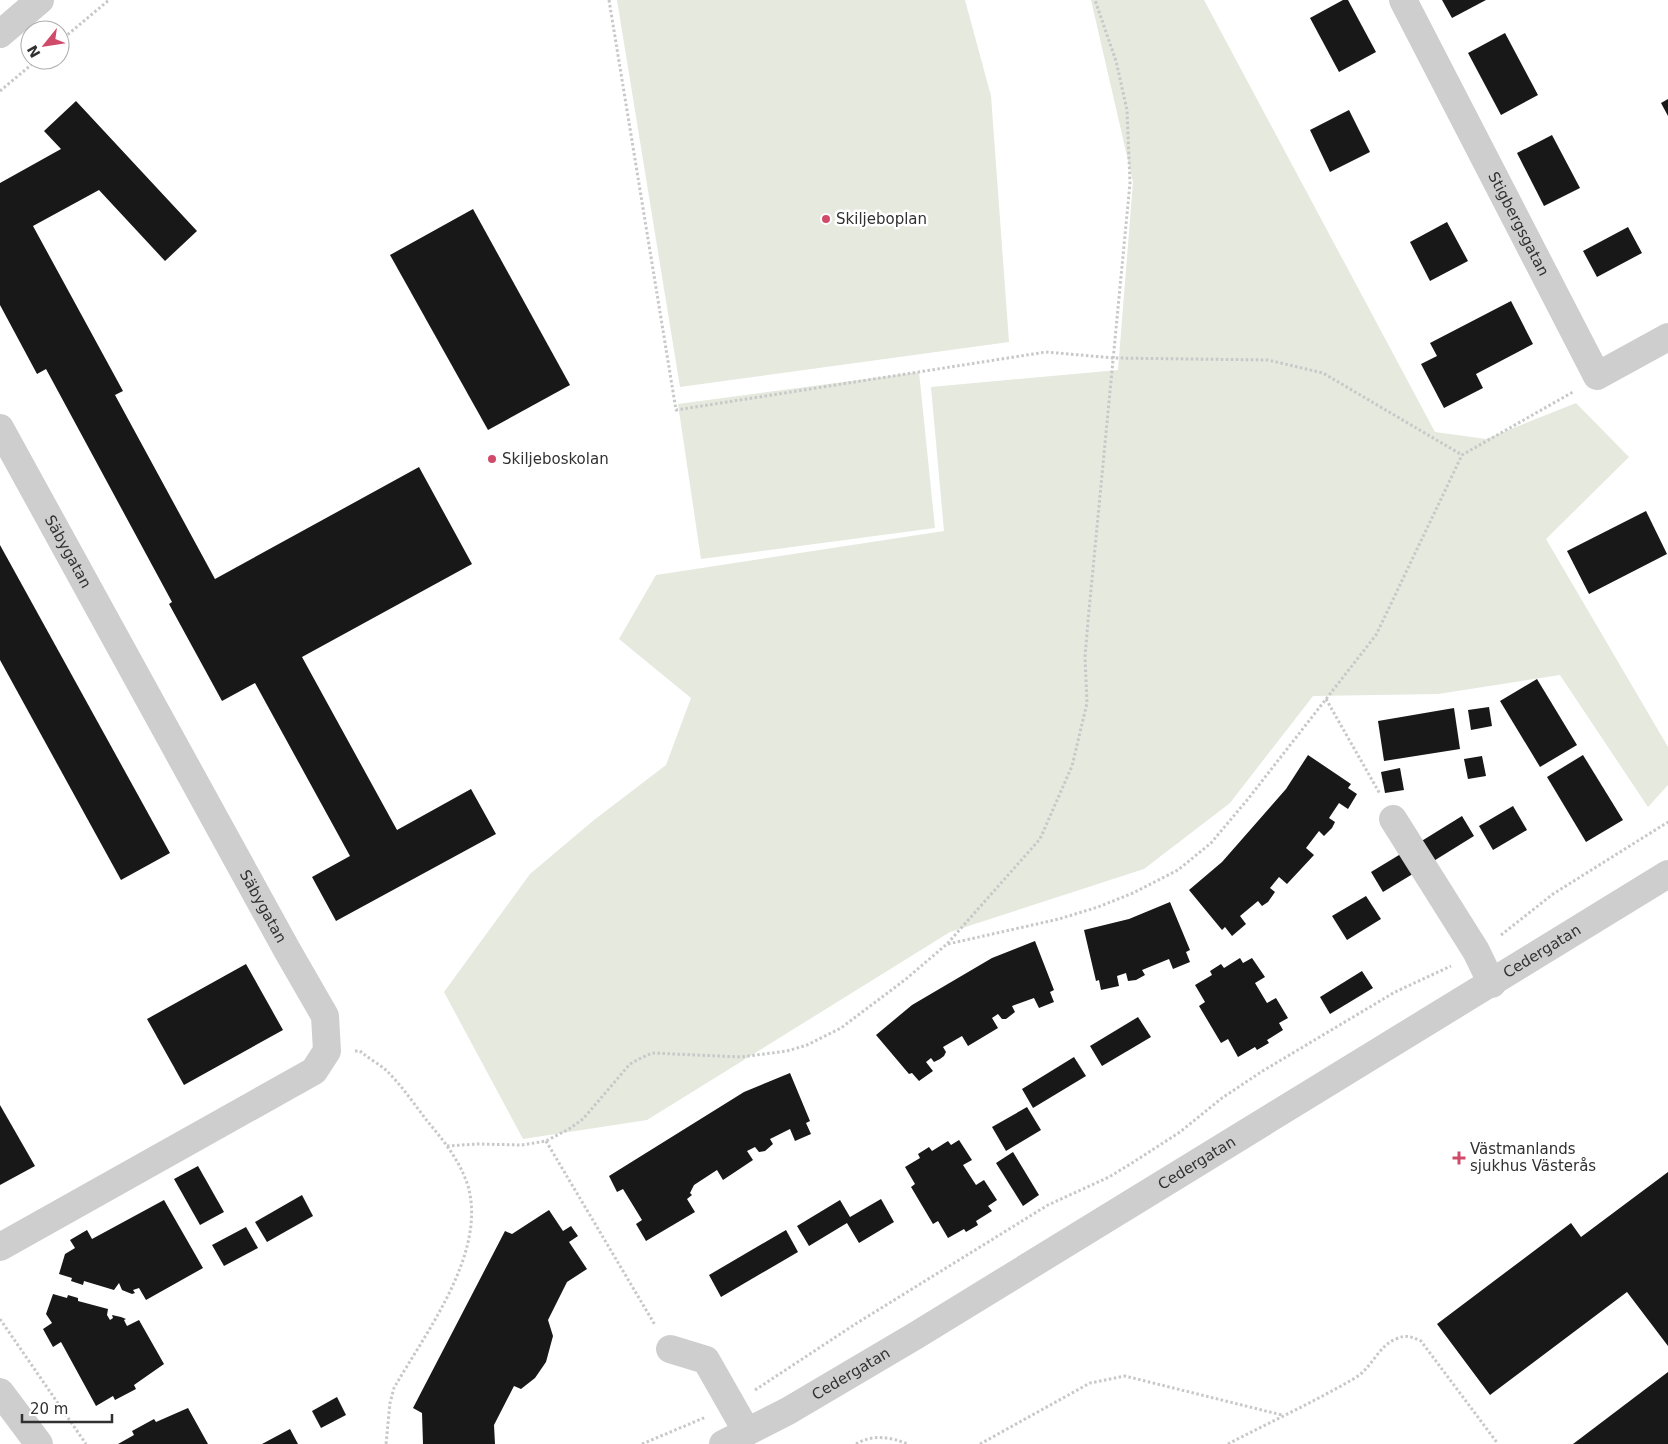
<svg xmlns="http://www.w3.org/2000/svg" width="1668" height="1444" viewBox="0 0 1668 1444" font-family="'DejaVu Sans',sans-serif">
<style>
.green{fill:#e5e9de}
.building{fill:#181818}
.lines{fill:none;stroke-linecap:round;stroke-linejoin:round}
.path{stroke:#c8c8c8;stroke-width:3;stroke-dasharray:2.5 2.5;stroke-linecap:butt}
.minor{stroke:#cecece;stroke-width:28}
.poi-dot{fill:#d04a6a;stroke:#fff;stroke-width:2}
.labels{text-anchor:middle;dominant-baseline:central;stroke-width:5;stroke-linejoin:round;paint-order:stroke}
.poi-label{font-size:15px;fill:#313131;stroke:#fff;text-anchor:start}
.street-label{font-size:15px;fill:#313131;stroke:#fff}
</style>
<rect width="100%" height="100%" fill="#fff"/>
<g class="green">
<polygon points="617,0 965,0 991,96 1009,342 680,387"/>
<polygon points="1091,0 1204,0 1435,432 1486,439 1576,403 1629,457 1546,539 1668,747 1668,785 1648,807 1560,675 1438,694 1313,696 1230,803 1144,869 950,932 647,1120 523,1139 444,992 530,874 594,820 666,765 691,698 619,639 656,575 944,531 931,387 1118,370 1133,182"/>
<polygon points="919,372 935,528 701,559 678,404"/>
</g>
<g class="building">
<polygon points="1343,0 1348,0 1376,52 1339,72 1310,18"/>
<polygon points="1442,0 1486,0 1452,18"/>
<polygon points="1505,33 1538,95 1501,115 1468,53"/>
<polygon points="1668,99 1668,116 1661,103"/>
<polygon points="76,101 197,231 165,261 99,190 33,226 123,391 115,395 215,579 419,467 472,564 302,657 397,830 471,789 496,834 336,921 312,877 350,856 255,683 222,701 169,604 172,602 46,369 37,374 0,305 0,183 61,149 44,131"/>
<polygon points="1349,110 1370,152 1330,172 1310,130"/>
<polygon points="1552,135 1580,188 1544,206 1517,153"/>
<polygon points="473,209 570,385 488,430 390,255"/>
<polygon points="1447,222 1468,261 1430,281 1410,242"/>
<polygon points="1628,227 1642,253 1597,277 1583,251"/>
<polygon points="1511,301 1533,344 1476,374 1483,388 1444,408 1421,364 1437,356 1430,343"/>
<polygon points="1646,511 1667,554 1589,594 1567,551"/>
<polygon points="0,545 170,853 121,880 0,660"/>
<polygon points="1537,679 1577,745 1540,767 1500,701"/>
<polygon points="1489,707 1492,726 1471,730 1468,710"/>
<polygon points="1454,708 1460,749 1384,761 1378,721"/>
<polygon points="1308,755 1351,784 1348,788 1357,794 1348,809 1339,803 1329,818 1335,822 1332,828 1324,836 1319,831 1306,848 1314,855 1287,884 1279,877 1270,888 1275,892 1268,902 1262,906 1258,901 1240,916 1246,924 1232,936 1225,927 1222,930 1189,890 1222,862 1286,789"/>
<polygon points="1583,755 1623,820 1586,842 1547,777"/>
<polygon points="1482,756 1486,776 1468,779 1464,759"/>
<polygon points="1400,768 1404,790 1385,793 1381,772"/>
<polygon points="1513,806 1527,830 1493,850 1479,826"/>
<polygon points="1462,816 1474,836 1432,862 1420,842"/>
<polygon points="1404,852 1416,872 1383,892 1371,872"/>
<polygon points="1366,896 1381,919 1347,940 1332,916"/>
<polygon points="1170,902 1190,950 1186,952 1190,962 1173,969 1169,959 1142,970 1145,975 1136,980 1128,981 1126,973 1117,976 1119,986 1101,990 1099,980 1096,981 1084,930 1129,919"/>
<polygon points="1035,941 1054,990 1050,992 1054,1002 1039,1008 1034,998 1012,1006 1015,1012 1006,1019 1002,1019 998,1014 992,1018 998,1028 968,1046 962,1036 943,1047 946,1052 944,1056 940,1059 934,1062 931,1058 926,1062 933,1071 919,1081 912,1073 909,1074 876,1035 912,1005 992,958"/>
<polygon points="1240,958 1243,963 1252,958 1265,977 1255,983 1267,1003 1276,998 1288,1018 1279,1023 1283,1030 1267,1040 1269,1043 1257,1050 1255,1047 1238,1057 1228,1039 1221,1043 1199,1006 1205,1002 1195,985 1212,975 1210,971 1221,964 1224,968"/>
<polygon points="246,964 283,1030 184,1085 147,1019"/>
<polygon points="1362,971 1373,988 1330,1014 1320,997"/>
<polygon points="1138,1017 1151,1037 1102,1066 1090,1046"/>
<polygon points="1074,1057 1086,1076 1033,1108 1022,1089"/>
<polygon points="790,1073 810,1121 806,1123 811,1134 795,1141 790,1129 770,1139 773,1144 765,1151 759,1152 755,1147 747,1151 753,1160 723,1180 717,1170 694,1185 690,1193 692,1195 687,1199 695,1212 646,1241 636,1224 642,1220 623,1189 617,1192 609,1176 744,1092"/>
<polygon points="0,1105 35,1166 0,1185"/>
<polygon points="1027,1107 1041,1130 1006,1151 992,1127"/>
<polygon points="959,1140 972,1160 963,1165 976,1185 984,1180 997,1200 988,1206 992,1211 976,1221 978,1225 966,1232 964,1229 948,1238 938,1221 933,1224 911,1187 915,1184 905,1167 920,1158 918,1154 929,1147 932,1151 948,1141 951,1145"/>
<polygon points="1013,1152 1039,1195 1023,1206 996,1163"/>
<polygon points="198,1166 224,1212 200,1225 174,1179"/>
<polygon points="1668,1172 1668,1346 1627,1292 1490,1395 1437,1324 1571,1223 1581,1237"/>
<polygon points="302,1195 313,1216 267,1242 255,1222"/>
<polygon points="881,1199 894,1222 859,1243 847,1223 809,1246 797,1226 840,1200 850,1217"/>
<polygon points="164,1200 203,1268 146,1300 139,1288 133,1290 135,1293 132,1294 122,1290 119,1283 114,1290 84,1281 83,1285 71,1281 72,1278 59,1274 65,1254 75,1248 70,1240 87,1230 92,1239"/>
<polygon points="549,1210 563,1231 571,1226 578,1236 569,1242 587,1269 567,1282 548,1320 553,1336 546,1362 535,1378 521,1389 514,1386 494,1425 495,1444 423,1444 422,1413 413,1408 505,1231 512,1234"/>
<polygon points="246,1227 258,1248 224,1266 212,1245"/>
<polygon points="786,1230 798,1252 721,1297 709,1275"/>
<polygon points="53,1294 67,1298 68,1295 78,1298 78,1301 108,1309 107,1315 110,1320 113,1318 112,1315 121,1317 126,1319 124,1320 127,1326 139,1320 164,1364 134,1385 136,1389 115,1400 113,1396 96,1406 61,1342 53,1347 43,1329 52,1323 46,1314"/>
<polygon points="1668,1372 1668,1444 1573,1444"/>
<polygon points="337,1397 346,1415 321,1428 312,1411"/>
<polygon points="188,1408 208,1444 118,1444 134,1435 132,1431 154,1419 156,1422"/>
<polygon points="290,1429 298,1444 262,1444"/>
</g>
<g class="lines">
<g class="path">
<polyline points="609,0 676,410 1046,352 1114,358 1268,360 1323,373 1462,455"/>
<polyline points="60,41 109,0"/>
<polyline points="0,91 37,60"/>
<polyline points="1326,699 1380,794"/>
<polyline points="1501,935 1553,894 1668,822"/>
<polyline points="948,944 1059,919 1098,907 1133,893 1178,870 1211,843 1248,799 1376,635 1462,455 1573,392"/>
<path d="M355,1051h5c8,7 19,13 27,20 15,15 28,34 41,51 16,19 32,39 40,64 19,67 -42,146 -74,202l-4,15 -4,41"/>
<polyline points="546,1141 655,1325"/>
<polyline points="447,1146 477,1144 522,1145 546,1141 569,1129 583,1119 630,1064 639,1059 652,1053 741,1057 787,1051 807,1045 841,1028 906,979 947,944 1040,839 1072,766 1087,703 1085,657 1088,621 1130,183 1127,110 1116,61 1095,0"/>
<polyline points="0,1319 86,1444"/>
<polyline points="755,1390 857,1323 1048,1205 1109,1177 1132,1163 1180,1132 1222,1098 1261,1072 1395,992 1451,966"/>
<polyline points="642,1444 706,1417"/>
<path d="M856,1444c17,-10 34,-7 52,0"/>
<polyline points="980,1444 1090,1383 1125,1376 1282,1415"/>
<path d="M1228,1444c42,-22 86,-42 127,-66 17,-10 23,-32 41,-39 10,-5 16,-2 25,2l77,103"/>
</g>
<g class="minor">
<path id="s1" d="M1403,0l194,376 71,-39"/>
<polyline points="0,34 40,0"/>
<path id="s2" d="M0,428l287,522 38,66 2,35 -13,20 -314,176"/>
<polyline points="1393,819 1476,951 1492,984"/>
<polyline points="670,1349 706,1360 747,1432"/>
<polyline points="0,1392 39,1444"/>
<path id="s3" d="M723,1444l65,-33 127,-75 753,-462"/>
</g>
</g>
<g class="poi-dot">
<circle cx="826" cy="219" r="5"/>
<circle cx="492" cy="459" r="5"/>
<path d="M1456.5 1150.5h5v5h5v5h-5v5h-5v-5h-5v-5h5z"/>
</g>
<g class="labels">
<g class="poi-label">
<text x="836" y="219">Skiljeboplan</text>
<text x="502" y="459">Skiljeboskolan</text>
<text x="1470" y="1149">Västmanlands<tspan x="1470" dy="17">sjukhus Västerås</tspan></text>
</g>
<g class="street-label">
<text stroke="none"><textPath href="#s1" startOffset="252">Stigbergsgatan</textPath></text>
<text stroke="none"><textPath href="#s2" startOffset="141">Säbygatan</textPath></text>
<text stroke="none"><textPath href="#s2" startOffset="546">Säbygatan</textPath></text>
<text stroke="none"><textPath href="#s3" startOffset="956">Cedergatan</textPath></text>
<text stroke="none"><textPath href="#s3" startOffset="551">Cedergatan</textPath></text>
<text stroke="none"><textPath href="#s3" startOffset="146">Cedergatan</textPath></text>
</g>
</g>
<g transform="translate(45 45) rotate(240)"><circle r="24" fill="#ffffff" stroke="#adadad"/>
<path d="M0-4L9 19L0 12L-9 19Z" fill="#d04a6a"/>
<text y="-8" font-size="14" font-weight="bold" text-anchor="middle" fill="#313131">N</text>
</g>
<path d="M22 1414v8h90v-8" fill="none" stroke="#313131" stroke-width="2.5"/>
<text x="30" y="1414" font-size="15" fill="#313131" stroke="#ffffff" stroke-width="4" paint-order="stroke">20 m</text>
</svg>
